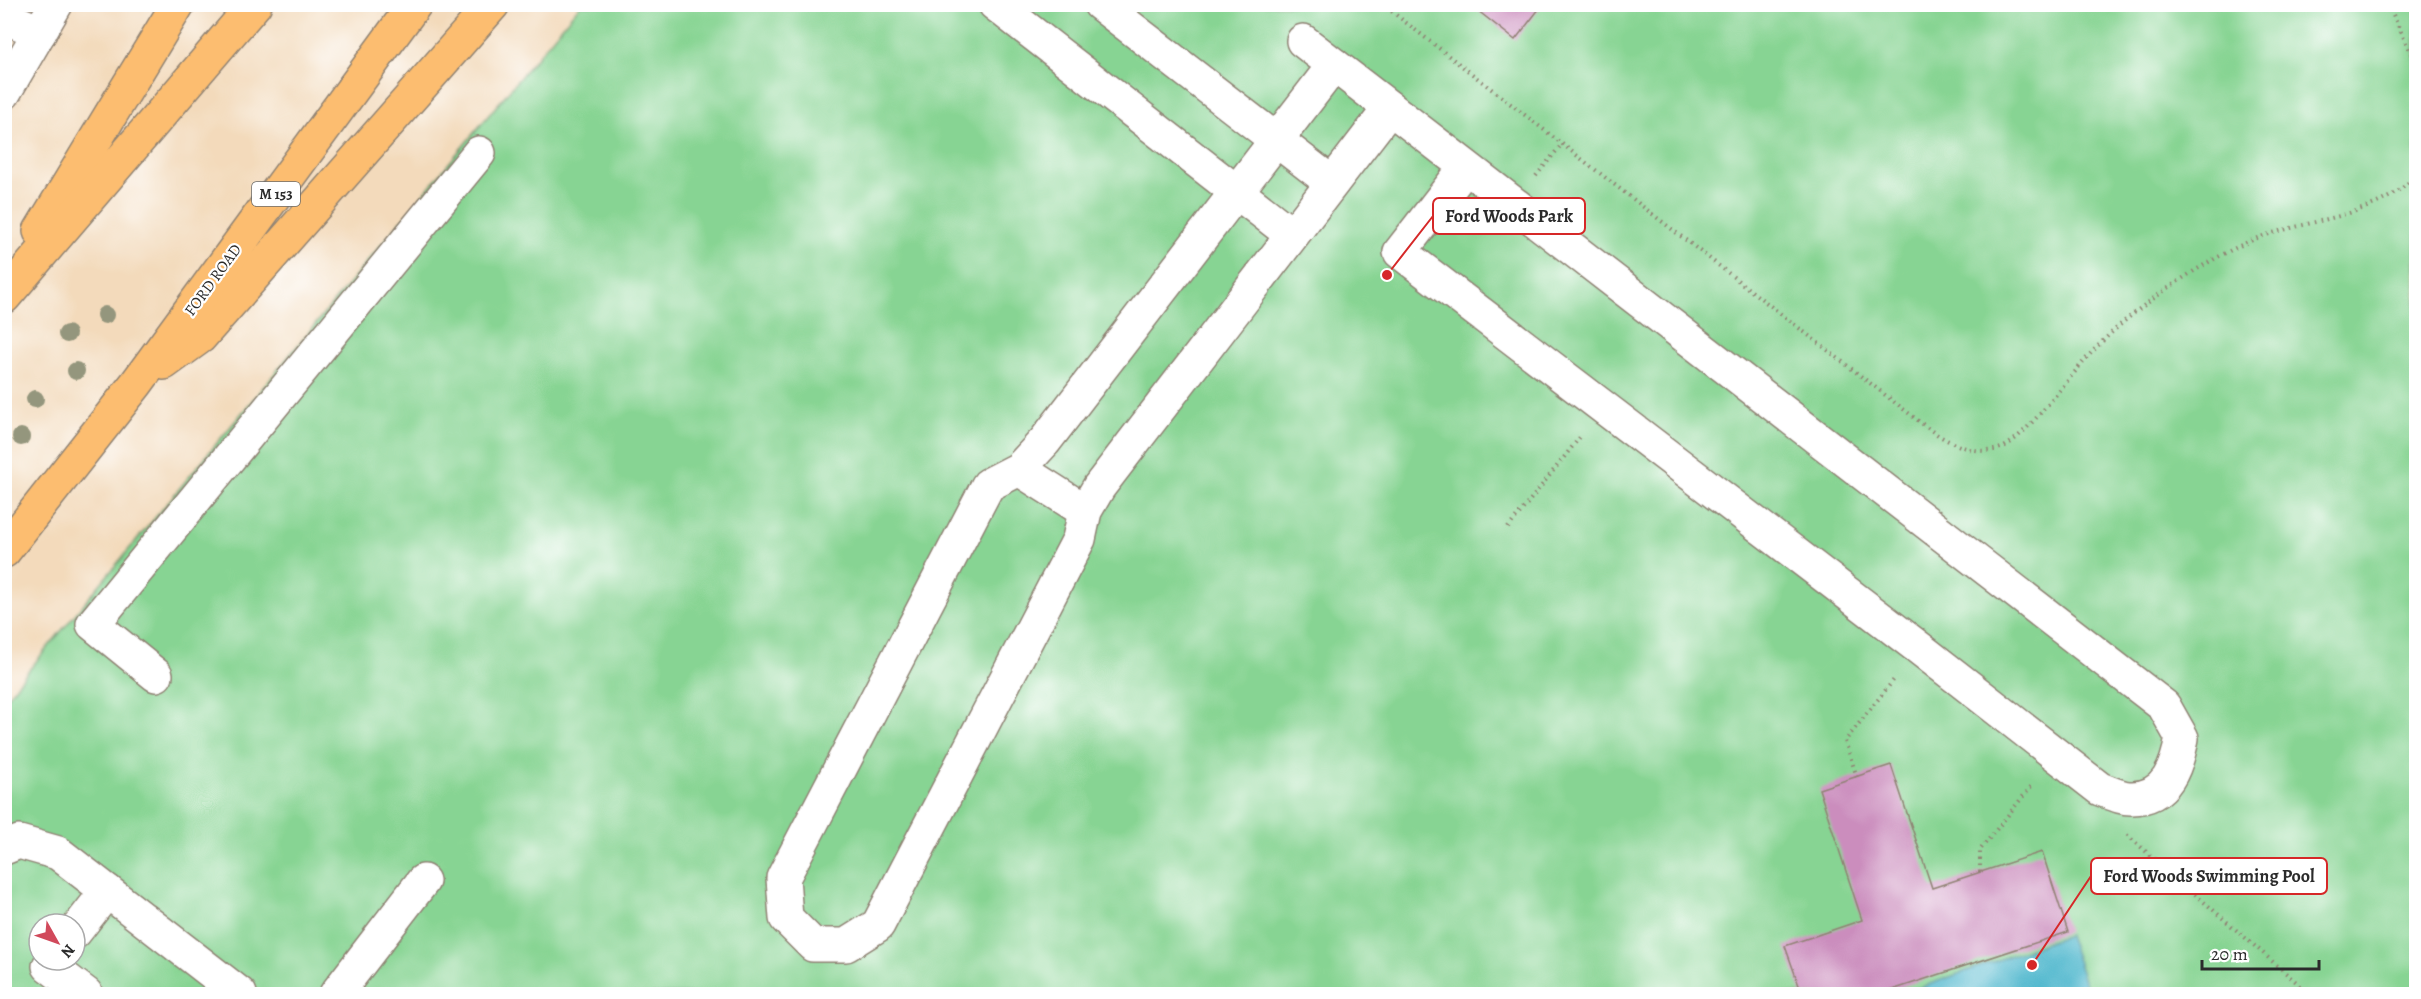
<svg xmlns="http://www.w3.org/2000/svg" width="2421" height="999" viewBox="0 0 2421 999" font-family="Alegreya,serif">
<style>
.green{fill:#87d493;stroke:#59805f;stroke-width:1.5;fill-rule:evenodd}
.water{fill:#4fb7cd;stroke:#3d717c;stroke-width:1.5}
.building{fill:#cb8dbd}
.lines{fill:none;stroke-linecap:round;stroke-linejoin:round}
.minor-casing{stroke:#8f8273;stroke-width:36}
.major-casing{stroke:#8f8273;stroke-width:36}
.path{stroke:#8f8273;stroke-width:4;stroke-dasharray:1.5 4.5;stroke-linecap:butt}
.minor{stroke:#fff;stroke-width:33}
.major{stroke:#fcbd6f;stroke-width:33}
.tree{fill:#94967d}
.labels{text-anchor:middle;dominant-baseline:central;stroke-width:4.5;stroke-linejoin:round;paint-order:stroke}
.shield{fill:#fff;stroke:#6b6b6b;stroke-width:1.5}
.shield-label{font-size:15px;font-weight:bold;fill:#2b2b2b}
.street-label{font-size:16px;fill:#2b2b2b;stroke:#fff}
.leader{fill:none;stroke:#d62828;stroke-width:2}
.callout-dot{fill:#d62828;stroke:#fff;stroke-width:2}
.callout{fill:#fff;stroke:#d62828;stroke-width:2}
.callout-label{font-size:18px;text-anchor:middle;font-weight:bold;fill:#2b2b2b}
</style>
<rect width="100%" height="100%" fill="#fff"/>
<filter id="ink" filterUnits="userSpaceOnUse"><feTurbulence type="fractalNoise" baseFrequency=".0167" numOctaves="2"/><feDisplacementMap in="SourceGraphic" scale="12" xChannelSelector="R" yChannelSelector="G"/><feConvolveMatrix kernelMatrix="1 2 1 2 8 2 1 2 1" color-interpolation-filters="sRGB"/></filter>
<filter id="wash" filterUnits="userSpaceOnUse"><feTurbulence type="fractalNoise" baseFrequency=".008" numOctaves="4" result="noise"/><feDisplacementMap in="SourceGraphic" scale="24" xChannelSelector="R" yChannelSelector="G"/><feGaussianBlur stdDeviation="1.35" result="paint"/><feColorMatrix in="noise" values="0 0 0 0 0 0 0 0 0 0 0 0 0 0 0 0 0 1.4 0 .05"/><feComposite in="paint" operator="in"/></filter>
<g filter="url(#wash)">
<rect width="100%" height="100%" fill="#f3dabb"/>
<path class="green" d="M580,5h1836v989h-2411v-295zM39,924h36v36h-36z"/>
<polygon class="water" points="2068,935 2089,994 1902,994"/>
<g id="blocks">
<g class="building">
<polygon points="1473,4 1543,4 1515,40 1472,6"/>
<polygon points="1891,765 1932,888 2042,852 2068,932 1880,994 1802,994 1785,946 1862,920 1819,789"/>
</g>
</g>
</g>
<g filter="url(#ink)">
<use href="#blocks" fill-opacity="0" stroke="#8f8273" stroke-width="1.5"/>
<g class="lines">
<defs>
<g id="minor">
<polyline points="995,4 1292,235"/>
<polyline points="1100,4 1332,183"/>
<polyline points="4,17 40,32"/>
<path d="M1303,41l87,67 774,598 18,32c-5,28 -15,60 -50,60 -9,1 -23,-6 -32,-9l-181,-141 -519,-396 66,-85"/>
<polyline points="1334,65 1045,441 1019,469 988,485 783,878 786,918 813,945 846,945 878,925 1079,539 1085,511 1099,487 1390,108"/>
<polyline points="4,93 56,4"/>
<polyline points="1019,469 1085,511"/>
<polyline points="156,675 93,624 479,153"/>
<polyline points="4,848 19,842 58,853 240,994"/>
<polyline points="75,932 107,891"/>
<polyline points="54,960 49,966 86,994"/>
<polyline points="336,994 423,881"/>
</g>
<g id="major">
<polyline points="40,231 178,4"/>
<polyline points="4,297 255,4"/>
<polyline points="164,363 200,337 493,4"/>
<polyline points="4,551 136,384 415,4"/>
</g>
</defs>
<use href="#minor" class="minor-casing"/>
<use href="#major" class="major-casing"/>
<g class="path">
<path d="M1382,4l547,425c20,14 47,28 72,19 23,-8 71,-75 91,-96 17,-18 37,-36 58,-51 33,-24 67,-46 105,-62 47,-19 133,-23 161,-66"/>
<polyline points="2388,4 2416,64"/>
<polyline points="1536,176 1562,144"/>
<polyline points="1508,528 1580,437"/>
<polyline points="1857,777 1845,741 1896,677"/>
<polyline points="2127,835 2310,994"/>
<polyline points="1980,872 1980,850 2033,784"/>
</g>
<use href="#minor" class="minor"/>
<use href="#major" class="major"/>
</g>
<g class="tree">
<circle cx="105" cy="315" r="9"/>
<circle cx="67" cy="334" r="9"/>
<circle cx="76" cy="371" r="9"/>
<circle cx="35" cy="399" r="9"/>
<circle cx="21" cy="437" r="9"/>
</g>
</g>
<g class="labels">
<rect class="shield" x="252" y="182" width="48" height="24" rx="4.5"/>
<g class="shield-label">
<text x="276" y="194">M 153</text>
</g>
<g class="street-label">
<text transform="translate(213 280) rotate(-54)">FORD ROAD</text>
</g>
</g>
<path class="leader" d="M1387 275L1433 216M2032 965L2091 876"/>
<g class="callout-dot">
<circle cx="1387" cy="275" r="6"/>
<circle cx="2032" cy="965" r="6"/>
</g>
<g class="callout">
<rect x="1433" y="198" width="152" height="36" rx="6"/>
<rect x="2091" y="858" width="236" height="36" rx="6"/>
</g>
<g class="callout-label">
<text x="1509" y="222">Ford Woods Park</text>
<text x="2209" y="882">Ford Woods Swimming Pool</text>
</g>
<rect width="2421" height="999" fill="none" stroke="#fff" stroke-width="24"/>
<g transform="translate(57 942) rotate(130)"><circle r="28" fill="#ffffff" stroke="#aaaaaa" stroke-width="1.5"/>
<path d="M0-4.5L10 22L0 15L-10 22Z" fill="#d1495b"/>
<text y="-9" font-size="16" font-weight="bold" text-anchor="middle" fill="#2b2b2b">N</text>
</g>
<path d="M2202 960v9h117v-9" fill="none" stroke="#2b2b2b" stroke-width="3"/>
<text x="2211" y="960" font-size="18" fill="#2b2b2b" stroke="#ffffff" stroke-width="4.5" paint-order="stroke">20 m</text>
</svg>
